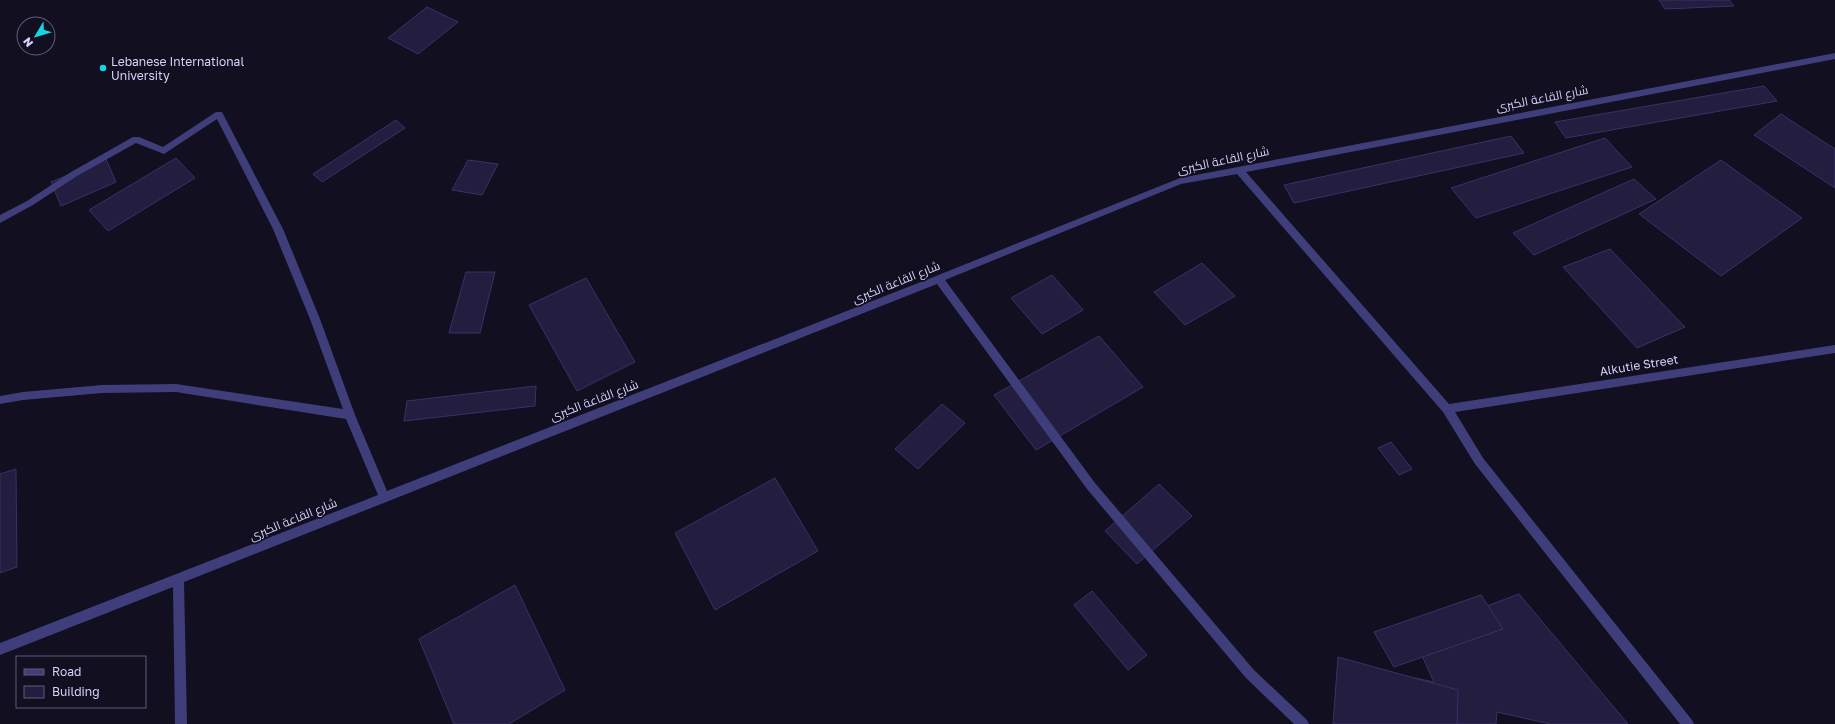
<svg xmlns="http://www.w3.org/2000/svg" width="1835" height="724" viewBox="0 0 1835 724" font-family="'Golos Text',Cairo,sans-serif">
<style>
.building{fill:#231d3f;stroke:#3a3169}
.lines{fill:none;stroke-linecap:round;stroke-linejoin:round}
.street{fill:#3f3e7b;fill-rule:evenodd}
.poi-dot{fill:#14d5e4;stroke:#110f20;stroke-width:1.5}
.labels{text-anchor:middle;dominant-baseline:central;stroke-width:3.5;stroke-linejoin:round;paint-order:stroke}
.poi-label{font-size:12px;fill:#d5d2fb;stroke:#110f20;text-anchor:start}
.street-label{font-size:12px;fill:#d5d2fb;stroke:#110f20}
</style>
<rect width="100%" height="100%" fill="#110f20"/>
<g class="building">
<polygon points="1659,0 1729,0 1734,6 1665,9"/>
<polygon points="427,7 458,22 418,54 388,38"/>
<polygon points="1764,86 1777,101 1566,138 1555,122"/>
<polygon points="1781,114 1835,149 1835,188 1754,135"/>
<polygon points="396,120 405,128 322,182 313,174"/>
<polygon points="1511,136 1524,153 1294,203 1284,185"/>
<polygon points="1605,138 1632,167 1476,218 1451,188"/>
<polygon points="176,158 195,178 108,231 89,210"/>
<polygon points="106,159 116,182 61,206 51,182"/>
<polygon points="468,160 498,164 482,195 452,190"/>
<polygon points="1721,160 1802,218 1721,276 1639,214"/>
<polygon points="1634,179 1656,199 1534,255 1513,233"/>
<polygon points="1610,249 1685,327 1637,348 1563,267"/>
<polygon points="1202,263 1235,296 1185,325 1154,292"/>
<polygon points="466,272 495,272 480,333 449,333"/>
<polygon points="1052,275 1083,310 1042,334 1011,298"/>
<polygon points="586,278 635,362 577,391 529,305"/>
<polygon points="1099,336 1143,387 1036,450 994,395"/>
<polygon points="536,386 535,406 404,421 407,401"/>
<polygon points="942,404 965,423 918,469 895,449"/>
<polygon points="1391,442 1412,469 1399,475 1378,448"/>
<polygon points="16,469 17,567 0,573 0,474"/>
<polygon points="775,478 818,551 715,610 675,533"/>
<polygon points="1159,484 1192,516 1137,564 1105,531"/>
<polygon points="515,585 565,690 509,724 454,724 419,639"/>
<polygon points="1092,591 1147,655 1128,670 1074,605"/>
<polygon points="1519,594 1628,724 1550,724 1497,712 1496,724 1373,724 1376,670 1434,682 1412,634"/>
<polygon points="1481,595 1503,629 1394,667 1374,632"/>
<polygon points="1338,657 1458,690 1457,724 1333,724"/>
</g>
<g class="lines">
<polygon class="street" points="1835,53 1835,59 1246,172 1449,404 1835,345 1835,353 1455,412 1483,458 1692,720 1694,724 1680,724 1475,464 1443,412 1237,174 1181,184 945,280 1095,483 1254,670 1307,720 1309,724 1294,724 1246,678 1087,489 937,284 184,582 187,724 175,724 173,587 0,655 0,643 378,495 346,419 176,392 102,393 23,400 0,404 0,396 23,392 102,385 176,384 343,409 310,319 273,229 217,119 164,154 136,143 77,176 33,205 0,223 0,215 27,201 71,172 133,137 139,137 163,147 216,112 222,112 283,229 320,319 355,415 387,491 936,276 1180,178"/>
</g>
<circle class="poi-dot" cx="103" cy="68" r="4"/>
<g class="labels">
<g class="poi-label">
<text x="111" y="61">Lebanese International<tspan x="111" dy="14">University</tspan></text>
</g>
<g class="street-label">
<text transform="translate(1542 98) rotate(-11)">شارع القاعة الكبرى</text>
<text transform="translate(1223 160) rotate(-12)">شارع القاعة الكبرى</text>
<text transform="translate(896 282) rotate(-22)">شارع القاعة الكبرى</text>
<text transform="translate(1639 365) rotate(-9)">Alkutie Street</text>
<text transform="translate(594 400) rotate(-21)">شارع القاعة الكبرى</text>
<text transform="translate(293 519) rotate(-22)">شارع القاعة الكبرى</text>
</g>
</g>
<rect x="16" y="656" width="130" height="52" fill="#110f20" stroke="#5f5d78"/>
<rect x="24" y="669" width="20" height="6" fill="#3f3e7b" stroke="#5f5d78"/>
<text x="52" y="676" font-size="12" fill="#d5d2fb">Road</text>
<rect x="24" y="686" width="20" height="12" fill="#231d3f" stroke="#5f5d78"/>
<text x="52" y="696" font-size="12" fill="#d5d2fb">Building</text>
<g transform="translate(36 36) rotate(232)"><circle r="19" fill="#110f20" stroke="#5f5d78"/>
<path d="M0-3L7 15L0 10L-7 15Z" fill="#14d5e4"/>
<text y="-6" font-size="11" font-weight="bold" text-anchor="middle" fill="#d5d2fb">N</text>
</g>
</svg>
